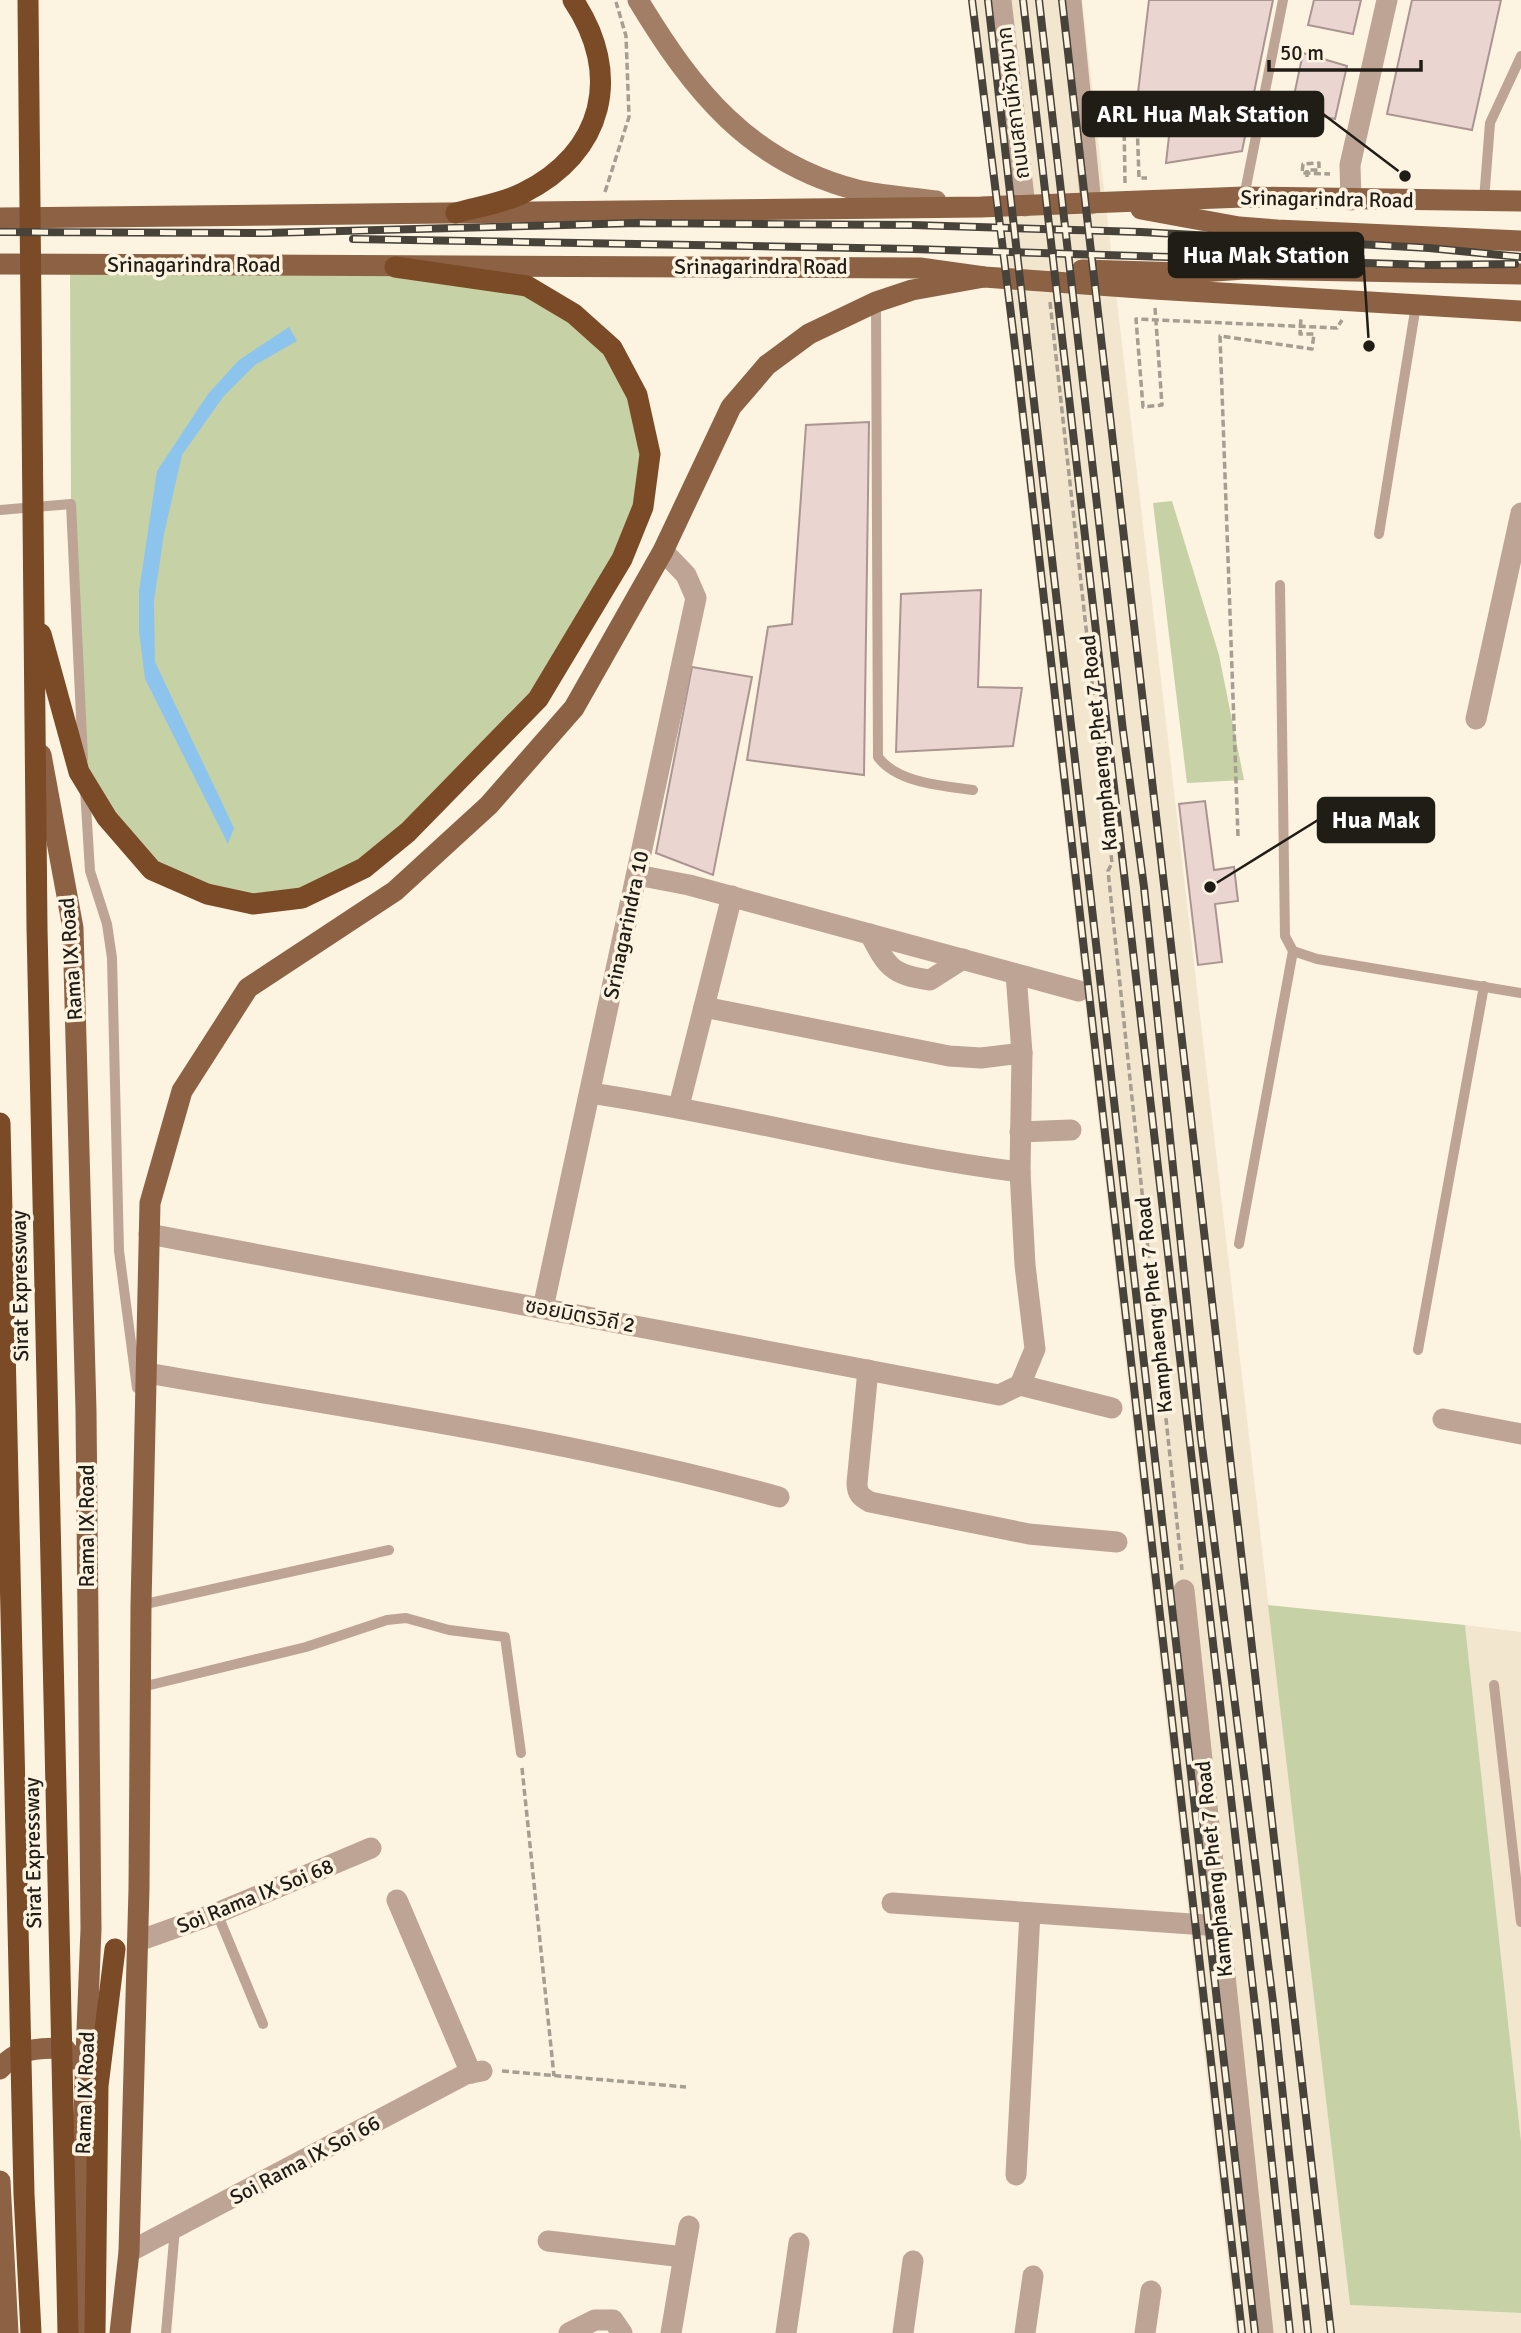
<svg xmlns="http://www.w3.org/2000/svg" width="1521" height="2333" viewBox="0 0 1521 2333" font-family="Signika,'Noto Sans Thai',sans-serif">
<style>
.built{fill:#f3e6ce}
.green{fill:#c6d2a6}
.water{fill:#8cc4ed}
.building{fill:#ebd5d1;stroke:#aa9591;stroke-width:2}
.lines{fill:none;stroke-linecap:round;stroke-linejoin:round}
.path{stroke:#a59e91;stroke-width:3.5;stroke-dasharray:7 3.5;stroke-linecap:butt}
.service{stroke:#bda494;stroke-width:10}
.minor{stroke:#bda494;stroke-width:21}
.secondary{stroke:#a27e66;stroke-width:21}
.primary{stroke:#8d6244;stroke-width:21}
.motorway{stroke:#7b4a26;stroke-width:21}
.rail-casing{stroke:#47433b;stroke-width:8}
.rail{stroke:#fcf3e1;stroke-width:5;stroke-dasharray:16;stroke-linecap:butt}
.labels{text-anchor:middle;dominant-baseline:central;stroke-width:7;stroke-linejoin:round;paint-order:stroke}
.street-label{font-size:21px;fill:#201d17;stroke:#fcf3e1}
.leader{fill:none;stroke:#201d17;stroke-width:2.5}
.callout-dot{fill:#201d17;stroke:#fcf3e1;stroke-width:2.5}
.callout{fill:#201d17;stroke:#201d17;stroke-width:2.5}
.callout-label{font-size:23px;text-anchor:middle;font-weight:bold;fill:#fff}
</style>
<rect width="100%" height="100%" fill="#fcf3e1"/>
<g class="built">
<polygon points="971,0 1082,0 1350,2305 1521,2313 1521,2333 1236,2333"/>
<polygon points="1465,1625 1521,1632 1521,2141"/>
</g>
<g class="green">
<polygon points="70,265 395,267 527,286 574,314 637,395 643,507 538,699 364,868 253,904 152,870 82,777 71,504"/>
<polygon points="1172,501 1219,655 1244,780 1187,783 1153,503"/>
<polygon points="1268,1605 1465,1625 1521,2141 1521,2313 1350,2305"/>
</g>
<polygon class="water" points="289,327 297,341 255,365 223,397 182,455 164,534 154,601 155,662 234,828 228,844 145,679 139,631 139,591 157,471 208,394 239,360"/>
<g class="building">
<polygon points="1149,0 1273,0 1249,117 1135,118"/>
<polygon points="1314,0 1361,0 1353,34 1308,25"/>
<polygon points="1412,0 1501,0 1472,130 1387,114"/>
<polygon points="1303,53 1347,66 1335,119 1291,110"/>
<polygon points="1249,117 1242,151 1166,163 1171,118"/>
<polygon points="869,422 864,775 747,760 768,627 792,624 806,425"/>
<polygon points="981,590 978,687 1022,688 1013,746 896,752 901,594"/>
<polygon points="692,667 752,677 713,875 656,853"/>
<polygon points="1205,801 1214,870 1234,867 1238,901 1215,904 1222,962 1198,965 1179,804"/>
</g>
<g class="lines">
<g class="path">
<polyline points="1307,177 1307,170 1319,170 1319,163 1303,164 1302,173 1330,174"/>
<polyline points="1125,183 1124,120 1137,120 1139,178 1147,178"/>
<polyline points="605,192 629,117 626,36 616,2"/>
<polyline points="1050,302 1112,863 1108,871 1182,1570"/>
<polyline points="1155,308 1162,405 1143,407 1136,319 1337,328 1342,320"/>
<polyline points="1238,836 1220,336 1312,349 1314,334 1300,334 1301,317"/>
<polyline points="522,1768 554,2076"/>
<polyline points="502,2071 686,2087"/>
</g>
<g class="service">
<polyline points="1244,197 1283,0"/>
<polyline points="1484,200 1490,123 1521,56"/>
<path d="M876,302l2,455c19,26 65,29 95,33"/>
<polyline points="0,510 71,504 83,759"/>
<polyline points="1379,534 1416,305"/>
<polyline points="1280,585 1285,936 1293,951 1317,959 1521,993"/>
<polyline points="85,789 90,871 107,924 112,958 119,1251 137,1388"/>
<polyline points="1239,1244 1293,951"/>
<polyline points="1418,1350 1484,986"/>
<polyline points="141,1605 389,1550"/>
<polyline points="1494,1685 1521,1922"/>
<polyline points="142,1687 306,1647 387,1620 406,1618 449,1630 505,1637 521,1753"/>
<polyline points="217,1913 263,2024"/>
<polyline points="166,2333 175,2228"/>
</g>
<g class="minor">
<polyline points="1001,0 1025,206"/>
<polyline points="1071,0 1091,204"/>
<polyline points="1351,200 1350,165 1387,0"/>
<polyline points="1476,719 1521,513"/>
<polyline points="637,875 689,885 1079,991"/>
<path d="M870,934c17,33 22,41 60,46l33,-21"/>
<polyline points="704,1007 949,1056 981,1058 1022,1053"/>
<path d="M590,1093c144,21 285,61 430,79"/>
<polyline points="679,1106 732,896"/>
<polyline points="1020,1132 1071,1130"/>
<polyline points="149,1234 999,1395 1020,1385 1035,1349 1025,1265 1020,1172 1022,1053 1016,974"/>
<polyline points="543,1308 696,598 686,575 663,551"/>
<path d="M868,1370l-11,113c0,11 4,14 13,19l159,32 88,8"/>
<path d="M147,1373c211,37 425,67 632,124"/>
<polyline points="1020,1385 1112,1408"/>
<polyline points="1443,1419 1521,1434"/>
<polyline points="1184,1590 1263,2333"/>
<polyline points="397,1900 471,2073"/>
<polyline points="892,1903 1220,1926"/>
<polyline points="138,1941 217,1913 371,1848"/>
<polyline points="1016,2175 1030,1913"/>
<polyline points="548,2241 683,2257"/>
<polyline points="129,2252 466,2074 482,2071"/>
<polyline points="569,2333 595,2320 613,2320 622,2333"/>
<polyline points="671,2333 689,2226"/>
<polyline points="786,2333 799,2243"/>
<polyline points="903,2333 913,2261"/>
<polyline points="1025,2333 1033,2276"/>
<polyline points="1145,2333 1151,2291"/>
</g>
<path class="secondary" d="M638,0c55,91 111,162 219,190 25,6 53,7 79,11"/>
<g class="primary">
<polyline points="1141,209 1239,227 1277,230 1521,241"/>
<polyline points="0,218 981,207 1244,197 1521,201"/>
<polyline points="0,264 920,268 984,277 1154,289 1521,311"/>
<polyline points="1082,270 1185,273 1245,269 1521,274"/>
<polyline points="41,755 73,928 86,1411 91,1929 82,2157 84,2333"/>
<path d="M0,2069c16,-21 39,-21 64,-21l9,11"/>
<polyline points="0,2181 8,2333"/>
<polyline points="120,2333 129,2252 139,1889 141,1605 150,1203 182,1091 248,988 395,891 489,805 574,708 663,551 731,407 767,365 809,334 876,302 912,290 984,277"/>
</g>
<g class="motorway">
<polyline points="28,0 37,928 68,2333"/>
<path d="M456,213c21,-6 47,-10 67,-20 81,-40 100,-119 50,-193"/>
<polyline points="41,634 79,772 107,818 152,870 207,894 253,904 302,898 364,868 408,832 538,699 622,559 643,507 650,454 637,395 612,348 574,314 527,286 395,267"/>
<polyline points="0,1123 24,2194 31,2333"/>
<polyline points="95,2333 98,2086 115,1949"/>
</g>
<defs>
<g id="rail">
<polyline points="972,0 1017,363 1242,2333"/>
<polyline points="988,0 1255,2333"/>
<polyline points="1023,0 1259,2041 1290,2333"/>
<polyline points="1039,0 1123,731 1144,887 1201,1438 1273,2002 1308,2333"/>
<polyline points="1062,0 1331,2333"/>
<polyline points="0,232 266,233 637,223 913,225 1141,232 1429,248 1521,257"/>
<polyline points="353,239 912,249 1428,265 1515,264"/>
</g>
</defs>
<use href="#rail" class="rail-casing"/>
<use href="#rail" class="rail"/>
</g>
<g class="labels">
<g class="street-label">
<text transform="translate(1013 103) rotate(-97)">ถนนสถานีหัวหมาก</text>
<text transform="translate(1327 199) rotate(1)">Srinagarindra Road</text>
<text x="194" y="265">Srinagarindra Road</text>
<text x="761" y="267">Srinagarindra Road</text>
<text transform="translate(1099 743) rotate(-96)">Kamphaeng Phet 7 Road</text>
<text transform="translate(626 925) rotate(-78)">Srinagarindra 10</text>
<text transform="translate(71 959) rotate(-94)">Rama IX Road</text>
<text transform="translate(20 1286) rotate(-91)">Sirat Expressway</text>
<text transform="translate(1154 1305) rotate(-96)">Kamphaeng Phet 7 Road</text>
<text transform="translate(580 1315) rotate(11)">ซอยมิตรวิถี 2</text>
<text transform="translate(87 1526) rotate(-90)">Rama IX Road</text>
<text transform="translate(33 1853) rotate(-91)">Sirat Expressway</text>
<text transform="translate(1214 1869) rotate(-96)">Kamphaeng Phet 7 Road</text>
<text transform="translate(255 1896) rotate(-22)">Soi Rama IX Soi 68</text>
<text transform="translate(85 2093) rotate(-88)">Rama IX Road</text>
<text transform="translate(305 2160) rotate(-28)">Soi Rama IX Soi 66</text>
</g>
</g>
<path class="leader" d="M1405 176L1323 114M1369 346L1363 255M1210 887L1318 820"/>
<g class="callout-dot">
<circle cx="1405" cy="176" r="7"/>
<circle cx="1369" cy="346" r="7"/>
<circle cx="1210" cy="887" r="7"/>
</g>
<g class="callout">
<rect x="1083" y="92" width="240" height="44" rx="7"/>
<rect x="1169" y="233" width="194" height="44" rx="7"/>
<rect x="1318" y="798" width="116" height="44" rx="7"/>
</g>
<g class="callout-label">
<text x="1203" y="122">ARL Hua Mak Station</text>
<text x="1266" y="263">Hua Mak Station</text>
<text x="1376" y="828">Hua Mak</text>
</g>
<path d="M1269 60v10h152v-10" fill="none" stroke="#201d17" stroke-width="3.5"/>
<text x="1280" y="60" font-size="21" fill="#201d17" stroke="#fcf3e1" stroke-width="5" paint-order="stroke">50 m</text>
</svg>
